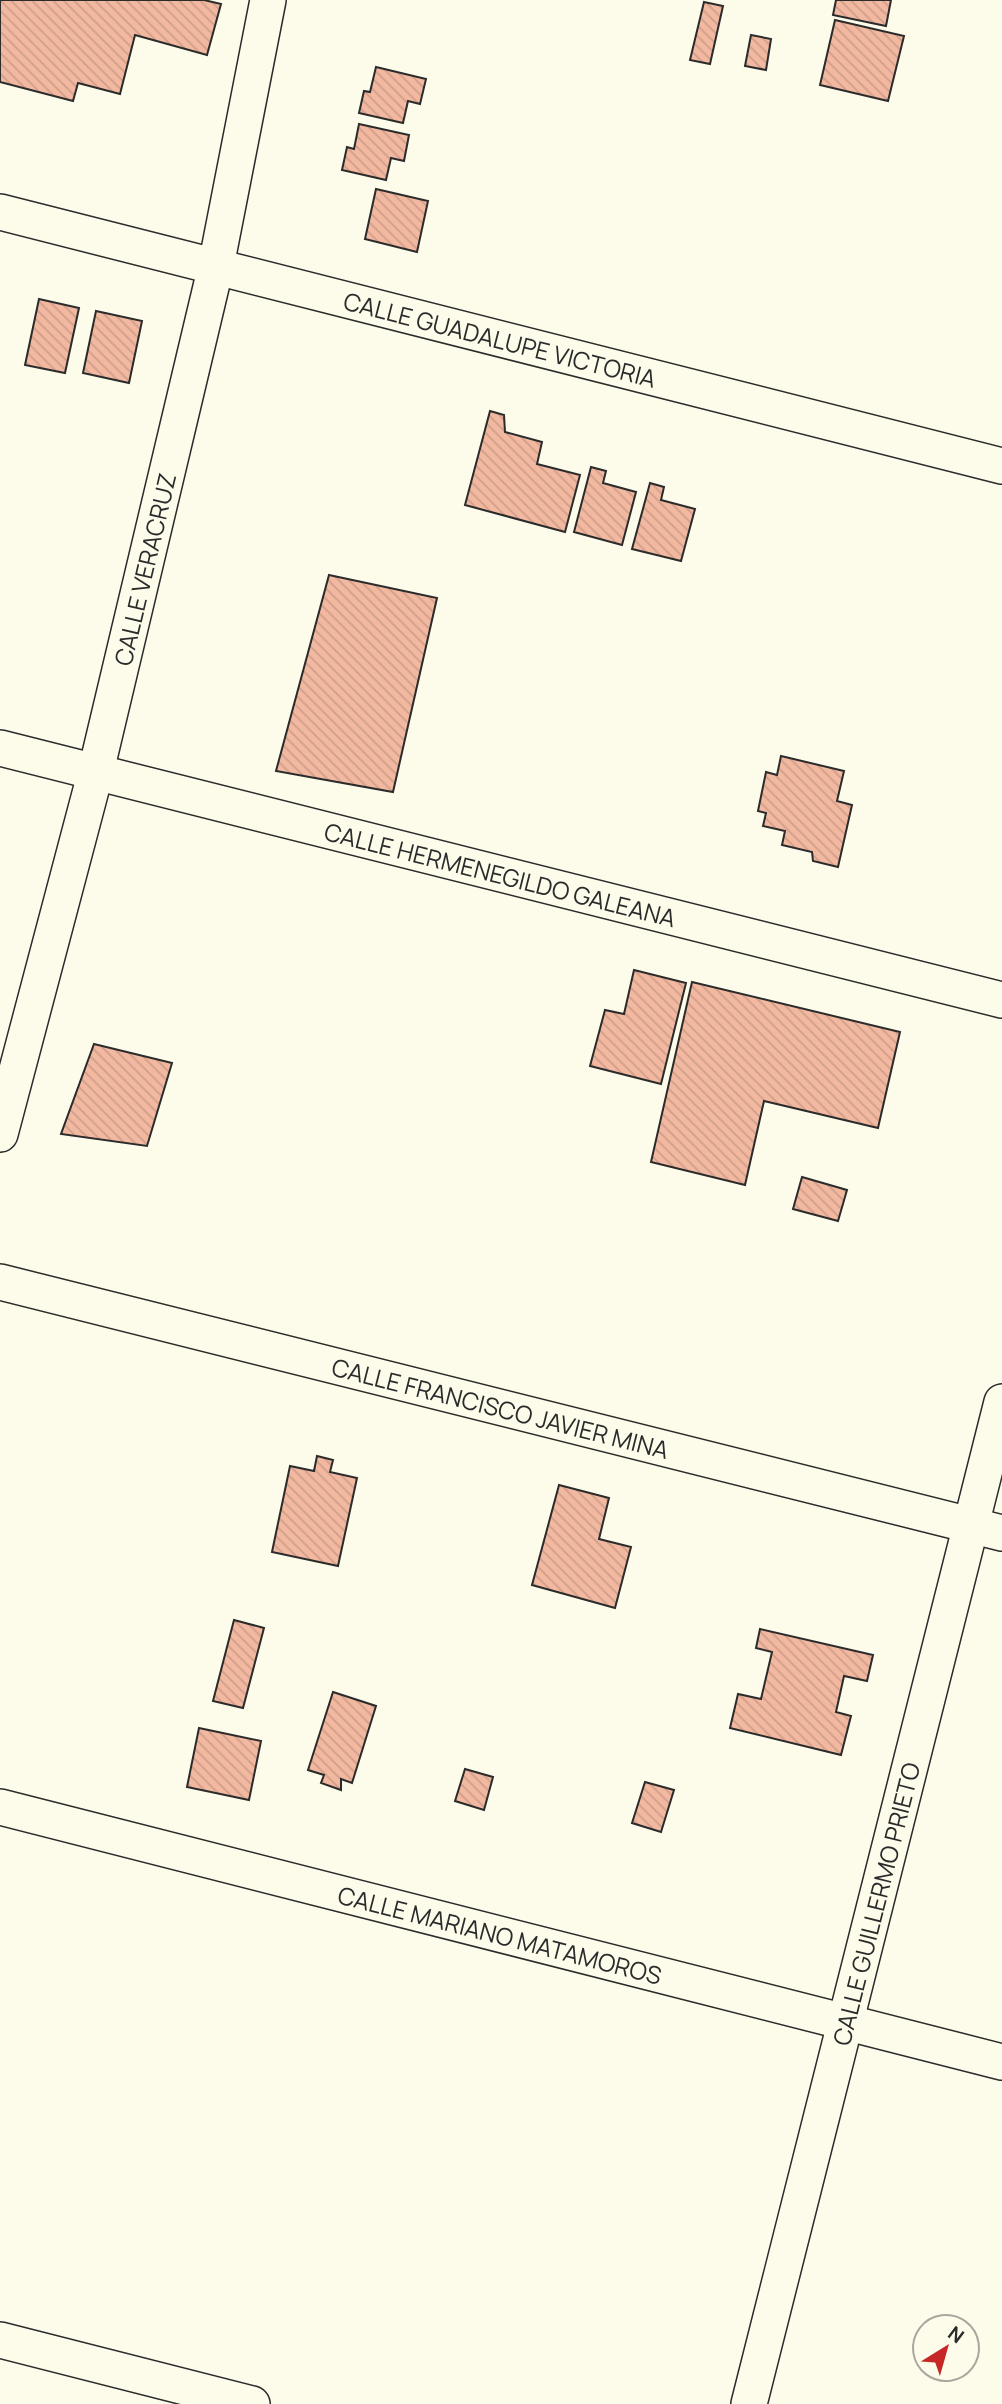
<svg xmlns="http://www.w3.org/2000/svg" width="1002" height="2404" viewBox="0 0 1002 2404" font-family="Manrope,sans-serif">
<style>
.building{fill:url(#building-back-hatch);stroke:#2b2b2b;stroke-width:2}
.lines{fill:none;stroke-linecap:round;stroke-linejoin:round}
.street-casing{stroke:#2b2b2b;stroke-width:38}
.street{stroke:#fdfbea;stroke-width:35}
.labels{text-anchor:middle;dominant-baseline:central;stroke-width:5;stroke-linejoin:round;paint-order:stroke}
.street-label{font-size:24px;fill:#2b2b2b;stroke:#fdfbea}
</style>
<defs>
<pattern id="building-back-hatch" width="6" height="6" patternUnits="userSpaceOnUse" patternTransform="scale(1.75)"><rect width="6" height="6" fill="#f2b8a0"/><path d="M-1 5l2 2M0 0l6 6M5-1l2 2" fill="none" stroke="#d09e8a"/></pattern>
</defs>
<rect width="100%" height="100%" fill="#fdfbea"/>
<g class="building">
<polygon points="0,0 204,0 221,4 207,55 135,35 120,94 78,83 73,101 0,82"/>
<polygon points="836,0 891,0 886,26 833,15"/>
<polygon points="704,2 723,6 710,64 690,60"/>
<polygon points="835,20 904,36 888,101 820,85"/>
<polygon points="751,35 771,39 766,70 745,66"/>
<polygon points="376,67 426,79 420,104 408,101 403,123 359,113 364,91 370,92"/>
<polygon points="359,124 409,135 404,161 391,158 386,180 342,170 347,147 354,149"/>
<polygon points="376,189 428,201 417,252 365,239"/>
<polygon points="39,299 79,308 65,373 25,365"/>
<polygon points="96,311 142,321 129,383 83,373"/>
<polygon points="490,411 504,415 505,432 542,442 537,464 580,475 565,532 465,505"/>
<polygon points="591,467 606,471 603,483 636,492 622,545 574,532"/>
<polygon points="650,483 664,487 661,500 695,509 681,561 632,549"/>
<polygon points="329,575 437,598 393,792 276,771"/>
<polygon points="781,756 844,771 837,801 852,805 838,867 813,861 812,852 782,845 785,831 763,826 766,813 758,811 766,772 777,775"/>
<polygon points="634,970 686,983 661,1084 590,1066 605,1010 624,1014"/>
<polygon points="692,982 900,1032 878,1128 764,1101 745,1185 651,1162"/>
<polygon points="94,1044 172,1063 147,1146 61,1134"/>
<polygon points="802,1177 847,1190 838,1221 793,1209"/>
<polygon points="317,1456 333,1460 330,1472 357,1478 338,1566 272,1552 290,1466 314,1471"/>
<polygon points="559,1485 609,1498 599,1539 631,1547 615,1608 532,1585"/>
<polygon points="234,1620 264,1628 243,1708 213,1701"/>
<polygon points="760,1629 873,1655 867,1681 844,1676 836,1712 851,1716 841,1755 730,1728 738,1694 761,1699 772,1652 756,1648"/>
<polygon points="333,1692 376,1706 352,1783 341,1779 341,1790 321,1783 324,1775 308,1770"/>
<polygon points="199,1728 261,1741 249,1800 187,1787"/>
<polygon points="465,1769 493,1777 484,1810 455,1801"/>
<polygon points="645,1782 674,1790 661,1832 632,1823"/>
</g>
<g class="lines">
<defs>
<g id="street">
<path id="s1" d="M0,212l1002,254"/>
<path id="s2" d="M0,748l1002,252"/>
<path id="s3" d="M0,1134l96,-363 120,-505 52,-266"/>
<path id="s4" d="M0,1282l1002,251"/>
<path id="s5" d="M0,1807l1002,255"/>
<polyline points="0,2340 252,2404"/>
<path id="s6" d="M749,2404l253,-1002"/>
</g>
</defs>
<use href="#street" class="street-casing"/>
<use href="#street" class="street"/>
</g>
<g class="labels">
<g class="street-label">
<text stroke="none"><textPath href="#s1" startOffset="516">CALLE GUADALUPE VICTORIA</textPath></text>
<text stroke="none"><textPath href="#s3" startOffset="583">CALLE VERACRUZ</textPath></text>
<text stroke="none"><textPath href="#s2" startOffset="516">CALLE HERMENEGILDO GALEANA</textPath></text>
<text stroke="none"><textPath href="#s4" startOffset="516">CALLE FRANCISCO JAVIER MINA</textPath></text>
<text stroke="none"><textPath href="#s6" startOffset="516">CALLE GUILLERMO PRIETO</textPath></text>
<text stroke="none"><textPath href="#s5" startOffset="516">CALLE MARIANO MATAMOROS</textPath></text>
</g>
</g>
<g transform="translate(946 2348) rotate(37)"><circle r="33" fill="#fdfbea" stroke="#a9a89e" stroke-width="2"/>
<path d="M0-5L12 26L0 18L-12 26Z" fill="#c62828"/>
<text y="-10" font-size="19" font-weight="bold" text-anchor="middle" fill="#2b2b2b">N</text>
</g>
</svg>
